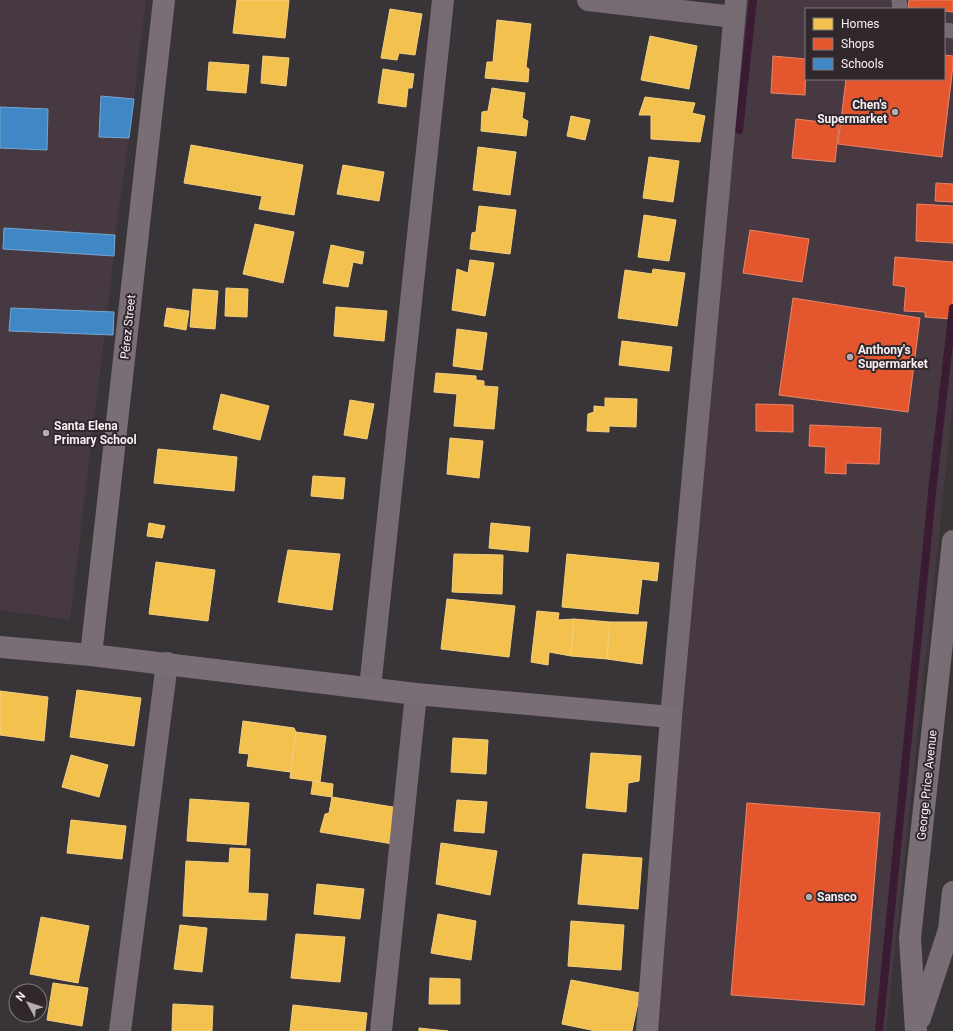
<svg xmlns="http://www.w3.org/2000/svg" width="953" height="1031" viewBox="0 0 953 1031" font-family="Roboto,sans-serif">
<style>
.built{fill:#473942;fill-rule:evenodd}
.homes{fill:#f2c14e;stroke:#f3cf80}
.shops{fill:#e4572e;stroke:#e98569}
.schools{fill:#3f88c5;stroke:#76a7d3}
.lines{fill:none;stroke-linecap:round;stroke-linejoin:round}
.stream{stroke:#3a1b32;stroke-width:8}
.lane{stroke:#766b73;stroke-width:15}
.street{stroke:#766b73;stroke-width:22}
.secondary{stroke:#7a6e76;stroke-width:22}
.poi-dot{fill:#b3aeb1;stroke:#31282e;stroke-width:1.5}
.labels{text-anchor:middle;dominant-baseline:central;stroke-width:4;stroke-linejoin:round;paint-order:stroke}
.poi-label{font-size:12px;font-weight:bold;fill:#f5eff3;stroke:#31282e;text-anchor:start}
.street-label{font-size:12px;fill:#f5eff3;stroke:#31282e}
</style>
<rect width="100%" height="100%" fill="#393437"/>
<g class="built">
<polygon points="0,0 146,0 129,138 115,235 114,256 70,620 0,610"/>
<path d="M734,0h219v403l-67,628h-238zM806,9h138v70h-138z"/>
</g>
<g class="homes">
<polygon points="237,0 289,0 285,38 233,33"/>
<polygon points="390,9 422,14 415,55 399,53 397,60 381,58"/>
<polygon points="497,20 531,24 526,67 529,69 528,82 485,78 487,62 493,62"/>
<polygon points="650,36 697,46 689,89 641,80"/>
<polygon points="263,56 289,58 286,86 261,83"/>
<polygon points="209,62 249,65 246,93 207,90"/>
<polygon points="383,69 414,74 412,88 408,88 406,107 378,103"/>
<polygon points="492,88 525,93 522,118 528,121 526,136 481,131 482,112 488,111"/>
<polygon points="645,97 695,103 692,113 705,116 700,142 651,139 651,115 639,115"/>
<polygon points="571,116 590,120 585,140 567,136"/>
<polygon points="191,145 303,165 294,215 259,209 262,196 184,183"/>
<polygon points="478,147 516,152 510,195 473,190"/>
<polygon points="649,157 679,161 673,202 643,198"/>
<polygon points="343,165 384,172 379,201 337,194"/>
<polygon points="479,206 516,210 510,254 470,249 472,233 476,232"/>
<polygon points="644,215 676,220 669,261 638,257"/>
<polygon points="255,224 294,232 283,283 243,274"/>
<polygon points="331,245 364,252 362,264 353,262 348,287 323,283"/>
<polygon points="470,260 494,263 485,316 452,310 457,269 468,273"/>
<polygon points="653,269 685,273 677,326 618,318 625,270 652,274"/>
<polygon points="226,288 248,289 247,317 225,316"/>
<polygon points="193,289 218,291 215,329 190,327"/>
<polygon points="336,307 387,311 384,341 334,336"/>
<polygon points="167,308 189,311 186,330 164,326"/>
<polygon points="457,329 487,333 482,370 453,366"/>
<polygon points="622,341 672,347 669,371 619,365"/>
<polygon points="436,373 476,376 476,380 484,381 484,386 498,387 494,429 454,426 457,394 434,392"/>
<polygon points="221,394 269,406 260,440 213,429"/>
<polygon points="605,398 637,399 636,427 609,426 609,432 587,431 588,414 594,412 594,406 605,407"/>
<polygon points="350,400 374,404 367,439 344,435"/>
<polygon points="450,438 483,441 479,478 447,474"/>
<polygon points="158,449 237,457 234,491 154,483"/>
<polygon points="313,476 345,478 343,499 311,496"/>
<polygon points="149,523 165,526 162,538 147,536"/>
<polygon points="491,523 530,527 528,552 489,548"/>
<polygon points="288,550 340,554 332,610 278,602"/>
<polygon points="454,554 503,555 502,594 452,592"/>
<polygon points="567,554 659,563 657,581 642,579 638,614 562,607"/>
<polygon points="156,562 215,570 208,621 149,614"/>
<polygon points="447,599 515,606 509,657 441,649"/>
<polygon points="537,611 559,613 558,620 574,619 571,656 549,652 548,665 531,662"/>
<polygon points="574,619 610,622 607,659 571,656"/>
<polygon points="610,622 647,622 642,664 607,659"/>
<polygon points="77,690 141,698 134,746 70,737"/>
<polygon points="0,691 48,697 44,741 0,735"/>
<polygon points="243,721 294,728 296,732 290,772 247,766 249,754 239,753"/>
<polygon points="296,732 326,736 320,782 290,778"/>
<polygon points="453,738 488,740 486,774 451,772"/>
<polygon points="591,753 641,756 639,781 628,783 626,812 586,808"/>
<polygon points="71,755 108,765 99,797 62,787"/>
<polygon points="313,781 333,784 332,797 311,794"/>
<polygon points="332,797 399,808 393,844 320,832 325,814 329,813"/>
<polygon points="190,799 249,803 246,845 187,841"/>
<polygon points="457,800 487,802 484,833 454,831"/>
<polygon points="71,820 126,826 122,859 67,853"/>
<polygon points="441,843 497,851 490,895 436,884"/>
<polygon points="230,848 250,849 248,893 268,894 266,920 183,916 186,861 229,863"/>
<polygon points="583,854 642,858 638,909 578,904"/>
<polygon points="317,884 364,889 360,919 314,914"/>
<polygon points="438,914 476,921 471,960 431,953"/>
<polygon points="41,917 89,926 78,983 30,974"/>
<polygon points="571,921 624,925 621,970 568,966"/>
<polygon points="180,925 207,928 202,972 174,969"/>
<polygon points="296,934 345,937 340,982 291,978"/>
<polygon points="430,978 460,979 460,1004 429,1004"/>
<polygon points="571,980 640,993 632,1031 596,1031 562,1024"/>
<polygon points="53,983 88,988 82,1026 47,1020"/>
<polygon points="173,1004 213,1006 212,1031 172,1031"/>
<polygon points="293,1005 367,1013 365,1031 290,1031"/>
<polygon points="419,1028 448,1031 419,1031"/>
</g>
<g class="shops">
<polygon points="909,0 953,0 953,12 944,11 944,9 925,9 908,7"/>
<polygon points="944,55 953,56 953,66 942,157 838,144 846,79 944,79"/>
<polygon points="773,56 806,59 805,95 771,93"/>
<polygon points="796,119 839,124 835,162 792,158"/>
<polygon points="936,183 953,184 953,202 935,201"/>
<polygon points="917,204 953,206 953,243 916,241"/>
<polygon points="750,230 809,239 802,282 743,273"/>
<polygon points="895,257 953,262 953,298 951,319 925,317 925,312 904,311 906,287 893,285"/>
<polygon points="793,298 920,318 908,412 779,395"/>
<polygon points="756,404 793,405 793,432 756,431"/>
<polygon points="810,425 881,428 879,464 846,463 846,474 825,473 826,447 809,446"/>
<polygon points="747,803 880,813 864,1005 731,995"/>
</g>
<g class="schools">
<polygon points="101,96 134,99 129,138 99,137"/>
<polygon points="0,107 48,109 47,150 0,148"/>
<polygon points="4,228 115,235 114,256 3,249"/>
<polygon points="11,308 114,312 113,335 9,331"/>
</g>
<g class="lines">
<g class="stream">
<polyline points="739,130 753,0"/>
<polyline points="879,1031 933,483 953,308"/>
</g>
<g class="lane">
<polyline points="899,0 900,9"/>
<polyline points="944,30 953,31"/>
</g>
<g class="street">
<polyline points="588,0 734,17"/>
<polyline points="370,688 443,0"/>
<polyline points="671,717 736,0"/>
<polyline points="120,1031 167,663"/>
<polyline points="381,1031 416,694"/>
</g>
<g class="secondary">
<polyline points="0,647 91,655 416,694 671,717 647,1031"/>
<polyline points="91,655 164,0"/>
<polyline points="920,1018 949,930 953,892"/>
<polyline points="916,1031 910,938 953,541"/>
</g>
</g>
<g class="poi-dot">
<circle cx="895" cy="112" r="4"/>
<circle cx="850" cy="357" r="4"/>
<circle cx="46" cy="433" r="4"/>
<circle cx="809" cy="897" r="4"/>
</g>
<g class="labels">
<g class="poi-label">
<text x="887" y="105" text-anchor="end">Chen's<tspan x="887" dy="14">Supermarket</tspan></text>
<text x="858" y="350">Anthony's<tspan x="858" dy="14">Supermarket</tspan></text>
<text x="54" y="426">Santa Elena<tspan x="54" dy="14">Primary School</tspan></text>
<text x="817" y="897">Sansco</text>
</g>
<g class="street-label">
<text transform="translate(128 327) rotate(-84)">Pérez Street</text>
<text transform="translate(927 785) rotate(-84)">George Price Avenue</text>
</g>
</g>
<rect x="805" y="8" width="140" height="72" fill="#31282e" stroke="#7f787d"/>
<rect x="813" y="18" width="20" height="12" fill="#f2c14e" stroke="#7f787d"/>
<text x="841" y="28" font-size="12" fill="#f5eff3">Homes</text>
<rect x="813" y="38" width="20" height="12" fill="#e4572e" stroke="#7f787d"/>
<text x="841" y="48" font-size="12" fill="#f5eff3">Shops</text>
<rect x="813" y="58" width="20" height="12" fill="#3f88c5" stroke="#7f787d"/>
<text x="841" y="68" font-size="12" fill="#f5eff3">Schools</text>
<g transform="translate(28 1003) rotate(310)"><circle r="19" fill="#31282e" stroke="#7f787d"/>
<path d="M0-3L7 15L0 10L-7 15Z" fill="#b3aeb1"/>
<text y="-6" font-size="11" font-weight="bold" text-anchor="middle" fill="#f5eff3">N</text>
</g>
</svg>
